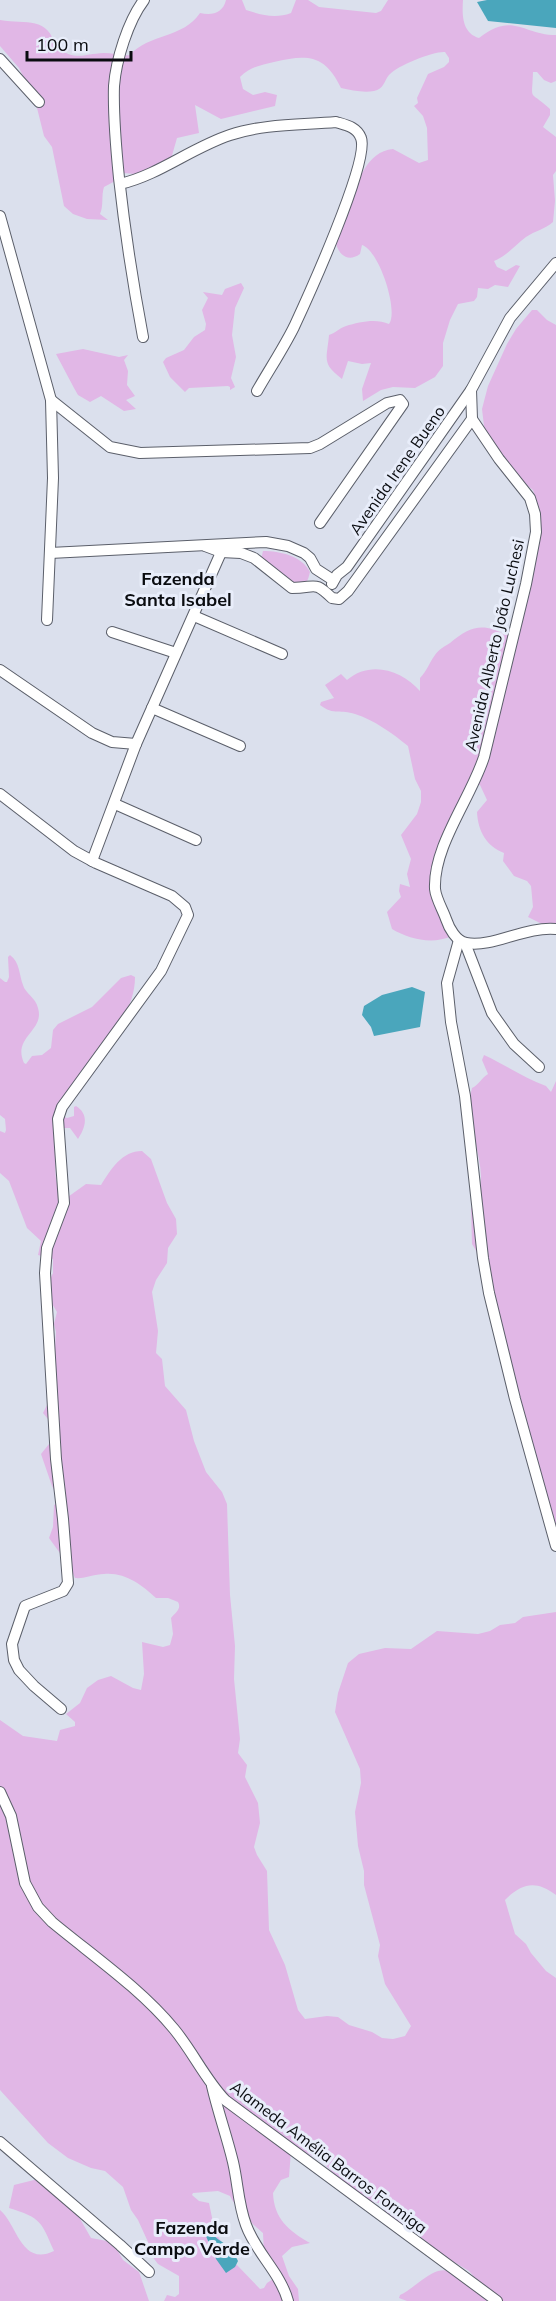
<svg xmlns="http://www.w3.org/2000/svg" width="556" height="2301" viewBox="0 0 556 2301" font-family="Mulish,sans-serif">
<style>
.green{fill:#e1b7e6;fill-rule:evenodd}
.water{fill:#4aa6bc}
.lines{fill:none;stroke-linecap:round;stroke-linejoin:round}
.minor-casing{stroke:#5b5f6a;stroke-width:12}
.minor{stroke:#fff;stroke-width:10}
.labels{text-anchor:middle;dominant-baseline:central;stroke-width:6;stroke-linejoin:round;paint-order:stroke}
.street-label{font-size:16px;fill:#0a0c10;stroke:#e8edfa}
.neighbourhood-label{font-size:18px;font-weight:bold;fill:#0a0c10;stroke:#e8edfa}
</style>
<rect width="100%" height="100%" fill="#dbe0ed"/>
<g class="green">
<path d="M226,0h16l4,10c16,5 29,9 45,3l5,-13h12l11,7 57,6 5,-2 7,-11h75c-1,15 -1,33 16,38 34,-27 44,-3 77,-3v46l-5,2 -7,-3 -7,-8h-4c-1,32 -5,16 17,37v6l-7,12 13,10v34l-3,4 2,26 -2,21c-8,7 -18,9 -27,15 -11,8 -18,18 -32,24l3,6 9,4 10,-6 4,1 -12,21 -13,-2 -7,4 -10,-1 -1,9 -3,4 -16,3 -8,16 -7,23v23l-8,11 -20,11 -22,-1 -12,3 -18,11 -1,-12 9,-26 -9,1 -14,-3 -6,18c-21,-16 -15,-20 -13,-44 7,-2 10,-7 17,-9 13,-4 30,-8 43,-2 10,-13 -10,-74 -27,-79l-2,9c-17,12 -27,-8 -25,-24 1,-10 10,-21 14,-30 11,-20 17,-48 44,-51l26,14 9,-3 -1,-32 -4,-12 -9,-10 4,-3 -1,-5 11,-24 16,-7 5,-5v-4l-4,-6c-11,-1 -47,13 -56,23 -5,6 -5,14 -15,16 -11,2 -23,-1 -33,-3 -16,-34 -34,-34 -67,-26 -13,3 -24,5 -34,15l3,12 10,6 12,-3 12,3 -2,11 -54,13 -26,-14 4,28 -22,5 -6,21 -24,16 -24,-2 -6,7 -13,7c-3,9 0,18 -4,27l8,6 -21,-1 -14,-5 -9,-8 -12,-59 -8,-11 -9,-36 -16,-32 -19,-22v-26c27,5 48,-5 56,28 22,13 26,6 48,5 9,0 17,3 26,2 18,-21 54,-17 70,-42 12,3 23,0 26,-13z"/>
<polygon points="241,283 244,288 235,308 232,335 236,357 231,378 235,387 230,390 230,387 228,386 189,388 185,392 170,377 163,362 166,358 184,350 194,337 205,330 206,324 202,310 208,298 203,292 222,295 225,289"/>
<path d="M532,310h5l10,10 9,5v606l-28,-14 5,-10 -2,-21 -4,-5 -13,-5 -11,-15 1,-8c-18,-7 -26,-22 -27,-41l10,-12 -7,-15h-3l-32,56 -9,48 16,47c-20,9 -43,3 -60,-7l-5,-17 14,-15 -2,-6 1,-7 10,3 -3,-13 4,-15 -10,-24 16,-21 4,-12v-11l-6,-12 -7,-33c-16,-13 -34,-26 -53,-32 -14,-5 -21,2 -35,-9l1,-3 13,-4 -9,-13 16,-11 6,6c23,-20 55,-10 73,11v-13c7,-7 9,-15 15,-23 3,-5 10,-9 15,-12 19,-16 33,-21 55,-8l6,-4 28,-98 2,-19 -8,-24 -18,-14 -23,-31 -8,-19 -2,-17 6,-23 19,-42 9,-15z"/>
<polygon points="83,349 119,357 128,355 124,360 128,371 127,385 135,396 126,400 136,409 124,411 101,396 90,402 78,395 74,388 56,354"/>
<path d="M263,551c17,0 39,5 47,21 -2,8 -3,13 -12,15l-37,-28z"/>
<path d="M10,955c10,7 9,20 13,30 2,8 13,13 15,23 7,23 -26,29 -14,55l2,1 6,-8 10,-1 9,-7 2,-18 5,-6 34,-17 29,-29 10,-3 4,2c0,35 -26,59 -47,85 -7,8 -12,18 -18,28 -5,8 -11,15 -10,25l7,3 7,-2v-9l2,-1c13,8 10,21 2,33l-8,-11h-6c-8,20 -15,54 1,71l21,-15 15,1c10,-16 21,-34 41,-34l9,8 16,44 9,16 1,15 -9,14 -1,15 -11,17 -4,12 6,39 -2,22 6,6 3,27 21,24 8,31 12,31 16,20 5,12 3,91 5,51 -1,33 6,60 -2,14 9,12 -2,12 13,26 2,20 -6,24 3,8 10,16 2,59 16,35 13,45 7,9 22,-3 11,1 11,8 23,7 10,6 11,1 12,-3 6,-10 -26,-42 -7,-28 2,-11 -16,-60v-14l-6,-25 -3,-34 6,-29 -1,-14 -25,-57 3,-19 10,-30 11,-9 26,-6 26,1 26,-18 41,3 12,-3 10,-6 15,-2 8,-6 33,-5v283c-20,-15 -34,-12 -51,5l10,34 11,10 5,9 15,18 10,7v323h-149l-8,-3 1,-3c13,-6 25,-20 38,-24 12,-3 28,5 39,9l-8,-9 -25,-15 -36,-29 -17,-8 -6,-8 -2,-8c-39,0 -53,-54 -92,-52l-2,26 -8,3 -8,13c1,26 16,38 37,50l-18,4 -10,9 7,20 9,13 1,12h-135l3,-6 8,2 4,-3v-18l-21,-12 -7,-9 -3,-13 -10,-22 -7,-10 -8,-23 -18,-16 -14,-3 -23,-10 -20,-15 -48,-53v-370l23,16 34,5 3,-11 15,-4v-4l-9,-8 14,-11 7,-15 11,-8 13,-4 22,12 8,2 3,-16 -2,-32 21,5 7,-2 3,-11 -2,-16c4,-5 11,-9 7,-16l-10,-4h-12c-14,-13 -31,-26 -52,-24 -10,0 -19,5 -29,4l-5,-11 -21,-29 4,-11 1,-22 7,-4 -9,-15 -11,-32 12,-15 -1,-15 -9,-11 9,-18 4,-63 -2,-8 3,-12 -6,-10 -3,-18 5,-11v-14l-15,-4 3,-14 -14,-13 -18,-47 -9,-8v-42l5,2 1,-3 -1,-11 -5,-4v-137l5,4h2l2,-5 -1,-20zM218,2191l12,5c5,11 22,28 33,37l1,22 12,22 -9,6 -3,5 -4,1 -24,-25 -21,-32 -6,-29 -10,-2 -7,-6 1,-2z"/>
<path d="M484,1055c20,9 40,23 62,31l5,6 5,-11v450l-78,-277 -6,-10 -1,-35 2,-4h5c1,-10 3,-19 3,-29 -1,-28 -17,-60 -9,-88 7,-3 9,-10 16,-14l-6,-14z"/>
<path d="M38,2179l37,31 16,28 16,3 9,7 7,12 16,12 10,29h-149v-91c17,14 21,57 54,41 -13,-30 -13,-33 -45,-43l5,-23z"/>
</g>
<g class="water">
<polygon points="487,0 556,0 556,28 488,21 477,2"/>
<polygon points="412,987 425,992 420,1027 374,1036 371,1027 362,1015 364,1006 382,995"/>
<path d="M211,2232c5,7 9,8 15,13 6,4 9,10 12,16l-3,6 -9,6 -10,-14 -11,-25z"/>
</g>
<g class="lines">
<defs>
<g id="minor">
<polyline points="0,59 39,102"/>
<path d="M120,184c39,-9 71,-36 110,-49 32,-11 71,-10 106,-13 10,3 21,5 25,16 9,23 -54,161 -67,189 -11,22 -25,43 -37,64"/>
<polyline points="0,216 51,400 53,478 47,620"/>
<path d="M556,263l-46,55 -39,72 1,29 27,40 31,39 5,16 1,18 -10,52 -42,173c-13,41 -51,89 -49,132 1,10 8,21 11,30 3,9 10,22 20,24 27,5 59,-17 90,-14"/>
<path d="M143,337c-10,-53 -18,-105 -24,-159 -3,-30 -6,-61 -5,-92 2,-26 14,-65 30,-86"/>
<polyline points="51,400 110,447 140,453 310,448 320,444 387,403 400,400 403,404 320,523"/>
<path d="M205,546l16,6 20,1 13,5 38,30c25,0 21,-8 40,10l7,1 9,-8 124,-172"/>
<polyline points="50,553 266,542 288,546 304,553 310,558 316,569 333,580"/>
<polyline points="332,584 337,575 347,567 471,390"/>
<polyline points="194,616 282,654"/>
<polyline points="112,632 176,653"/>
<polyline points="0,670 92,733 112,742 136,744"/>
<polyline points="152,708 240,746"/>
<polyline points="0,794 74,851 96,863 172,896 185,907 188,915 161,971 62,1107 58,1119 64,1203 47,1248 45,1273 56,1459 63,1519 68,1583 63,1591 25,1606 12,1644 14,1660 19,1670 34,1686 61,1709"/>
<polyline points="115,804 196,840"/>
<polyline points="92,861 136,744 223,548"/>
<polyline points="459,940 447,983 451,1022 465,1096 483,1258 489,1293 515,1399 556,1546"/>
<polyline points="465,943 492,1013 514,1044 539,1067"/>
<path d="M0,1792l11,24 14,67 13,24 14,15c41,34 88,66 122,107 19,23 31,50 51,71l272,201"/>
<path d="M212,2086c6,26 15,51 21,76 5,21 5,42 13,63 10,28 34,47 42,76"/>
<polyline points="0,2142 120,2245 149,2272"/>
</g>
</defs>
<use href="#minor" class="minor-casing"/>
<use href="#minor" class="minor"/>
</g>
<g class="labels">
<g class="street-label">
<text transform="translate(397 470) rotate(-55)">Avenida Irene Bueno</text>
<text transform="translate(494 645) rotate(-77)">Avenida Alberto João Luchesi</text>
<text transform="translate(329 2157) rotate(37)">Alameda Amélia Barros Formiga</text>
</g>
<g class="neighbourhood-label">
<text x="178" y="578">Fazenda<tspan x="178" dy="21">Santa Isabel</tspan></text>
<text x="192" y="2227">Fazenda<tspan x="192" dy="21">Campo Verde</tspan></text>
</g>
</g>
<path d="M27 51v9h104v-9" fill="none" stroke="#0a0c10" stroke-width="3"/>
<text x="36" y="51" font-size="18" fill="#0a0c10" stroke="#e8edfa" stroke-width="4.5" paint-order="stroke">100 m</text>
</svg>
